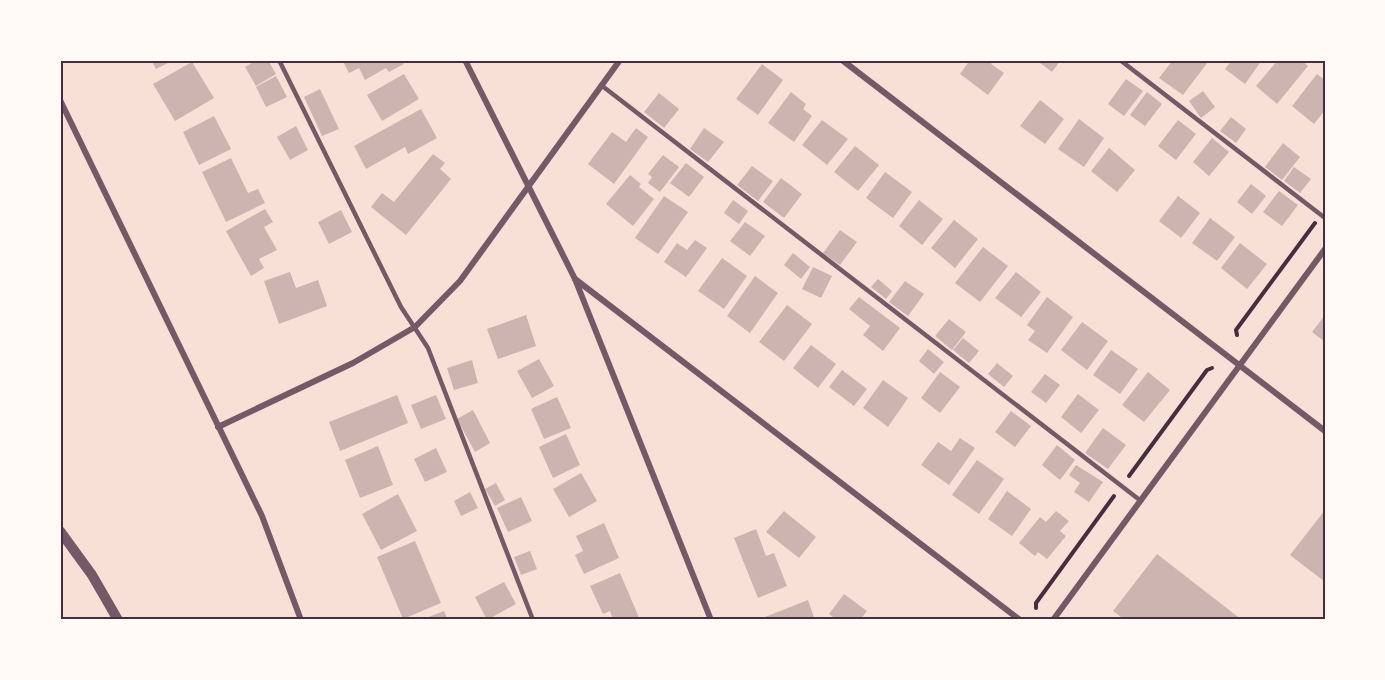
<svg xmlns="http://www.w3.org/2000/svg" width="1385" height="680" viewBox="0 0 1385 680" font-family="Spectral,serif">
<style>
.building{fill:#ccb4b1}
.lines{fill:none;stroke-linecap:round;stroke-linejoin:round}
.path{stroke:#4a2c40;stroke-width:4}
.service{stroke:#755966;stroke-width:4.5}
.minor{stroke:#755966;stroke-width:6}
.tertiary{stroke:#755966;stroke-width:10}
.neatline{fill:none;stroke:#4a2c40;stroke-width:2}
</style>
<rect width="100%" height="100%" fill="#f7e1d7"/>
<g class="building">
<polygon points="151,60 174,60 156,69"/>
<polygon points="257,60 268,60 276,74 256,86 245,67"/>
<polygon points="346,60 401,60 404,64 389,72 386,68 365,80 359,68 349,73 343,62"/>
<polygon points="970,60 994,60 991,64 1004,73 988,95 960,74"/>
<polygon points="1036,60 1061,60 1052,72"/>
<polygon points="1173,60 1208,62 1183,95 1159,78"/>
<polygon points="1232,60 1262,60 1245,84 1225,69"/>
<polygon points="1278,60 1301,60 1308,66 1277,104 1256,86"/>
<polygon points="192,62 214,98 175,121 153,84"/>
<polygon points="762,64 783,80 758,115 736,99"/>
<polygon points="404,74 419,99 382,121 367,95"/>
<polygon points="1317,74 1325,80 1325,110 1314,124 1292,106"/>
<polygon points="276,76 287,97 266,107 256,87"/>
<polygon points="1126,79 1143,91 1124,116 1108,104"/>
<polygon points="320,89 339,129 322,136 304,97"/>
<polygon points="1203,91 1215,107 1201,118 1189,101"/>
<polygon points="791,92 806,104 803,109 812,116 794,142 768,123"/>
<polygon points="1147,92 1162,104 1145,126 1130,115"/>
<polygon points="659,93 679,109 664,128 644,112"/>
<polygon points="1040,100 1064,119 1045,144 1020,126"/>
<polygon points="421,109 437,138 408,154 405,147 366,169 354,146"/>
<polygon points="214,116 231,149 199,165 183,132"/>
<polygon points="1231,117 1246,129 1236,143 1220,131"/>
<polygon points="1079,119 1104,138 1084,167 1058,149"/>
<polygon points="822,120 848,139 827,165 802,145"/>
<polygon points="1178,120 1196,134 1176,160 1158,146"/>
<polygon points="296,126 308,150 290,160 277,137"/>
<polygon points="636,128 648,137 614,184 588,164 612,132 626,142"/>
<polygon points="704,128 724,142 708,162 690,149"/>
<polygon points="1212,138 1229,152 1209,176 1193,162"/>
<polygon points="1283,143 1300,157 1282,180 1265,167"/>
<polygon points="855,146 879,165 858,191 834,172"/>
<polygon points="1109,148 1135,170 1117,192 1091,171"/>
<polygon points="433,154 445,163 440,169 451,179 406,235 371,207 382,193 394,202"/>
<polygon points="663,155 679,167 660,192 648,183 652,177 648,174"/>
<polygon points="231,158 248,193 258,189 265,203 226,222 202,172"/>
<polygon points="686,163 704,177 689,197 670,183"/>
<polygon points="752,166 773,181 758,201 737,185"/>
<polygon points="1294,167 1311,179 1300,193 1284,181"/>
<polygon points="885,172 912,192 893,218 866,198"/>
<polygon points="630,175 641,184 639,187 654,199 633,226 606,204"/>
<polygon points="781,178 802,194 784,218 763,202"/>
<polygon points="1251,184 1266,196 1252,214 1237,202"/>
<polygon points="1279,191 1298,205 1282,226 1263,212"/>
<polygon points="664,196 688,212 658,254 635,238"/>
<polygon points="1178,196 1200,213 1181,238 1159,221"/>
<polygon points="733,200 748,211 739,224 724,213"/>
<polygon points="919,200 943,219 922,245 899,226"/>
<polygon points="265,209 273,222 264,227 277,250 259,259 264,268 251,276 226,231"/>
<polygon points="341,210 352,232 329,244 318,222"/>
<polygon points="1210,218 1235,237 1217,261 1192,243"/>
<polygon points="954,220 978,239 955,268 931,248"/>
<polygon points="745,222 765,236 750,256 730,241"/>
<polygon points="840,230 857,242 840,265 823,253"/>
<polygon points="695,240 707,248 686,277 664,262 677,243 687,250"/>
<polygon points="1240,243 1267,264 1247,289 1221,268"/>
<polygon points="983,247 1008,266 980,302 955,283"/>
<polygon points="793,253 810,267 801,279 784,265"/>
<polygon points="722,258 747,276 724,309 698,291"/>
<polygon points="813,267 832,276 821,298 802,289"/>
<polygon points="290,272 296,288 318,280 327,306 279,324 264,281"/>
<polygon points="1016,272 1041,292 1021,317 995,298"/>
<polygon points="755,276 778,293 750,333 727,316"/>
<polygon points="878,279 892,291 886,299 871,287"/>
<polygon points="905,281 924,294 908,316 889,302"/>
<polygon points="859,297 900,328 883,351 863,335 870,326 849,309"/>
<polygon points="1047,297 1073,317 1047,353 1028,340 1035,331 1027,325"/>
<polygon points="787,305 812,324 784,361 759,342"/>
<polygon points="526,315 536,346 498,359 487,329"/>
<polygon points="1325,315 1325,342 1312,332"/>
<polygon points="949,319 966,332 952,350 935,336"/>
<polygon points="1082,322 1108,341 1087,370 1061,350"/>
<polygon points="963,338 979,351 969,363 953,350"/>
<polygon points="811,345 836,364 818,388 793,368"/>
<polygon points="928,349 944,362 934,374 919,361"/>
<polygon points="1111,350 1138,369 1120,394 1093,375"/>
<polygon points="539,359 554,386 532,398 517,371"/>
<polygon points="472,360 478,383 454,390 447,368"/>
<polygon points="997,363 1013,376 1004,387 988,374"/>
<polygon points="842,370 867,389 854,406 829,387"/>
<polygon points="940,372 960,387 940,413 921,398"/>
<polygon points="1148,372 1170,390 1144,422 1122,405"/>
<polygon points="1045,374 1060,385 1046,403 1031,392"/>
<polygon points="883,380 908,398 888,427 863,408"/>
<polygon points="1078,394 1099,410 1081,433 1061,417"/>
<polygon points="397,395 408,423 340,451 329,422"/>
<polygon points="436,395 446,419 421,429 411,405"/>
<polygon points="557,397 571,428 544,439 531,409"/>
<polygon points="473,410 490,443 475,452 457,419"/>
<polygon points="1011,411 1031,426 1015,447 995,432"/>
<polygon points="1103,428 1126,445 1108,469 1085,453"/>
<polygon points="566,434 580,465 553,478 539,447"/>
<polygon points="960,438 975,448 949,485 921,465 938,442 951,451"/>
<polygon points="1057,445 1075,460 1060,480 1042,465"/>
<polygon points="378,446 393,485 360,498 345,460"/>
<polygon points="436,448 447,472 425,482 414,459"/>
<polygon points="977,460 1004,479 979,514 952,495"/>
<polygon points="1076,465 1103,482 1089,502 1074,492 1080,483 1069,475"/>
<polygon points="581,473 597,501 569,517 553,489"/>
<polygon points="496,483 505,500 495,506 485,489"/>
<polygon points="1007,491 1031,509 1012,536 988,519"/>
<polygon points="470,492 478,508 461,516 454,501"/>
<polygon points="398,494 417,531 381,550 362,514"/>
<polygon points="521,497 532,521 508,532 497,508"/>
<polygon points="1325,510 1325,582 1290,555"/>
<polygon points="784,511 816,537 799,558 766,532"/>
<polygon points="1056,511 1069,521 1060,531 1066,536 1047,559 1038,552 1035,556 1019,543 1040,517 1046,522"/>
<polygon points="604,523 619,558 584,574 575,555 583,551 576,536"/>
<polygon points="756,529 766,556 774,553 787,586 758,598 734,538"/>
<polygon points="415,541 441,603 403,619 377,557"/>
<polygon points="530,551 537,569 521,575 514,557"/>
<polygon points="1157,554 1242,620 1125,620 1113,611"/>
<polygon points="620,573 640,620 613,620 610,611 603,614 590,586"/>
<polygon points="504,582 516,604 487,620 475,597"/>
<polygon points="844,594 867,611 860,620 837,620 829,614"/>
<polygon points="808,600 815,620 767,620 765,617"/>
<polygon points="444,611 448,620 421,620"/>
</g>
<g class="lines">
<g class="path">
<polyline points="1237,335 1236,330 1315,223"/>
<polyline points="1129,476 1207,370 1212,368"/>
<polyline points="1036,608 1036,603 1114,496"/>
</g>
<g class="service">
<polyline points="279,60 401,307 428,348 533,620"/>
<polyline points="1120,60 1325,218"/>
<polyline points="601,85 1141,501"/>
</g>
<g class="minor">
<polyline points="465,60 575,279 711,620"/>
<polyline points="842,60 1325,431"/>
<polyline points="60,100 262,516 301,620"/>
<polyline points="575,279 1020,620"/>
<polyline points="218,427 353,363 415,327 460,281 620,60"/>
<polyline points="1053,620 1325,249"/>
</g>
<polyline class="tertiary" points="60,531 92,575 118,620"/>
</g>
<rect width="1385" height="680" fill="none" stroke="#fffaf5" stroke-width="123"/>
<rect x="62" y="62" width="1262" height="556" class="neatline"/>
</svg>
